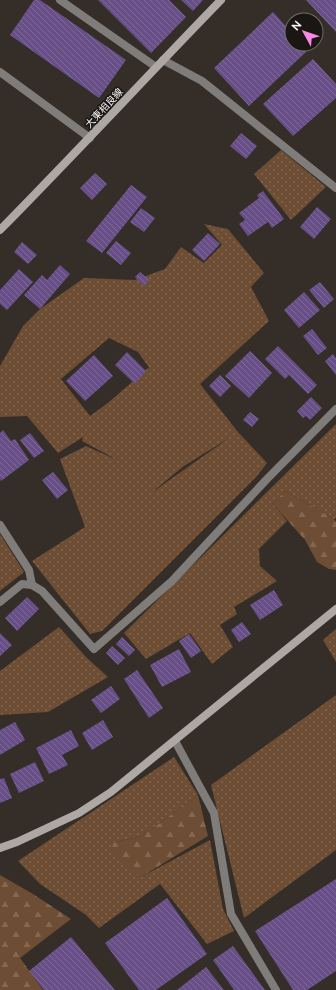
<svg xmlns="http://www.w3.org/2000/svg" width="336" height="990" viewBox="0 0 336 990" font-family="Raleway,'Noto Sans JP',sans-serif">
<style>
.grass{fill:url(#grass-dots);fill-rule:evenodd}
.forest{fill:url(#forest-firs)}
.building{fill:url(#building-back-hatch)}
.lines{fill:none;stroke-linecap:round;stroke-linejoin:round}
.lane{stroke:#7f7c79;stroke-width:8}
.street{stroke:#7f7c79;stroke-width:8}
.secondary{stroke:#ada8a3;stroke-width:8}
.labels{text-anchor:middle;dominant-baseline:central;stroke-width:3;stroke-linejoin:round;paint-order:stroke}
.street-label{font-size:10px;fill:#f7f2ef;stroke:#191614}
</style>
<defs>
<pattern id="grass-dots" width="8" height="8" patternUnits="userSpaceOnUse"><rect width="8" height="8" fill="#6d4d33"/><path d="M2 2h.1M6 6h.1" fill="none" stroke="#836751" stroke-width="1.8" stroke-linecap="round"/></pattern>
<pattern id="forest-firs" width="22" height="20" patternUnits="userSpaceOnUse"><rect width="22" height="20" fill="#6d4d33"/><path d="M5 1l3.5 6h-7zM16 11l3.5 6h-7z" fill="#836751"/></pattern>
<pattern id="building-back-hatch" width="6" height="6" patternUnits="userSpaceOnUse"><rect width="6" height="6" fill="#694f88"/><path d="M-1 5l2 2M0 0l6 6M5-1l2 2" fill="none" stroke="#7f6999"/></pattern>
</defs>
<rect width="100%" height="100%" fill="#342d28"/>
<g class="grass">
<polygon points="281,150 326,187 291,220 254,174"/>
<path d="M204,224l24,5 36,44 -13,14 18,34 -69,63 38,48 29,31 -10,13 -155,155 -12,3 -58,-73 53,-34 -25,-68 26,-13 31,14 -35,-19 1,-4 -25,16 -31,-37 -27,1v-51l23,-40 17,-17 44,-31 51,2 30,-11 16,-22 23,16 18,-18zM109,338l29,14 12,17 -2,-1 -39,34 -19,14 -29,-37zM229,438l-78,55 33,-27z"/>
<polygon points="336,424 336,518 334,519 285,491 273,504 287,521 259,549 260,566 277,581 234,607 237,614 220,625 233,647 212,664 190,633 146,659 124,633"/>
<polygon points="0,534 24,572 0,591"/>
<polygon points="59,627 87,658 108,677 48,712 0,715 0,671"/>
<polygon points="336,629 336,662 323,640"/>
<polygon points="336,695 336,850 244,918 211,785"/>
<polygon points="174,757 198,795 142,836 112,843 141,877 210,840 223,909 234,931 207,944 160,884 99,928 86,915 40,884 18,861"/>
</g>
<g class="forest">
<polygon points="285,491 334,519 336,522 336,570 329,569 317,562 305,540 273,504"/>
<polygon points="198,795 208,836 141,877 113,853 112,843 142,836"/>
<polygon points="0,875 33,894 71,919 20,958 43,990 0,990"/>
</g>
<g class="building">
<polygon points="34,0 40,0 126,60 99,98 10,35"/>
<polygon points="98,0 169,0 186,17 151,53"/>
<polygon points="181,0 203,0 193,11"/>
<polygon points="306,0 336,0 336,32"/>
<polygon points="273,12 292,33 292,44 303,44 308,50 249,106 214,68"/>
<polygon points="313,59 336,84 336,98 293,136 263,104"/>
<polygon points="241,133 257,146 246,159 230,146"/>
<polygon points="95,173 107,184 92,200 80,188"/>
<polygon points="131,185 147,197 102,253 86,241"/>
<polygon points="263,191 284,219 272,228 268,222 248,236 239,224 245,220 239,213 259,198 257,195"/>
<polygon points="317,207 331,219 314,239 300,227"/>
<polygon points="141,208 155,218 144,232 130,222"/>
<polygon points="208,233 220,244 204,261 192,250"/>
<polygon points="116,241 131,253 121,265 106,253"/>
<polygon points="22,242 37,255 28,264 14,252"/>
<polygon points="60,265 70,274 40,309 24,295 42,275 47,280"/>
<polygon points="19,269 33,282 7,310 0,304 0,290"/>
<polygon points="140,272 149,280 144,286 135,277"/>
<polygon points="320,282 334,299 324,308 309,290"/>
<polygon points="304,292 320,310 299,328 284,310"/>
<polygon points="312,329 327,348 318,355 303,336"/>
<polygon points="278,346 317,385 308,394 289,375 285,379 265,359"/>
<polygon points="250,351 272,373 249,398 225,376"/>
<polygon points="127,352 146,371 135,384 115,365"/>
<polygon points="333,354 336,358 336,375 325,361"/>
<polygon points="94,355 113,376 85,401 66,381"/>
<polygon points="220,375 231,386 220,397 209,386"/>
<polygon points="311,397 322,408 310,420 306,416 303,418 297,411"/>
<polygon points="250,412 259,419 252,427 243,420"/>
<polygon points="3,430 11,441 15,439 29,460 1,481 0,479 0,433"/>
<polygon points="30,433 44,451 34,458 20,440"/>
<polygon points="53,472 68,490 57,499 42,480"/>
<polygon points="274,590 283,605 260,620 250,605"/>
<polygon points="27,597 39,609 17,631 5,618"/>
<polygon points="242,622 251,634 239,642 231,630"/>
<polygon points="0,633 12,645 0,656"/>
<polygon points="189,634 201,651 191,658 179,641"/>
<polygon points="122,637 135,650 129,656 116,644"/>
<polygon points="112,646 125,658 118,665 106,653"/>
<polygon points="179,649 191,672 162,687 150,665"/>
<polygon points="137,670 163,708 149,718 124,679"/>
<polygon points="111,686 120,699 101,713 91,700"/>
<polygon points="103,720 113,737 92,750 82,733"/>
<polygon points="15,722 25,740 0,755 0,730"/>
<polygon points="71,730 79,746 62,755 68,765 49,774 36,748"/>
<polygon points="35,762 44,781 19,793 10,774"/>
<polygon points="4,778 12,798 0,803 0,779"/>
<polygon points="336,879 336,971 307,990 293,990 255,931"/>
<polygon points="167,898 207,954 156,990 139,990 105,943"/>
<polygon points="71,937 115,990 44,990 29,971"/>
<polygon points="233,946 265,990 234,990 213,960"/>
<polygon points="206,967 224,990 177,990"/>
</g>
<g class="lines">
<polyline class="lane" points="0,72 90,138"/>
<g class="street">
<polyline points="60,0 156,67"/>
<polyline points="163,60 202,81 336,188"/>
<polyline points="0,525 29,570 32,585"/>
<polyline points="0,602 22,584 32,585 42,591 94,649 172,581 267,479 336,409"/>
<polyline points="175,741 214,813 231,914 276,990"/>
</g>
<g class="secondary">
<path d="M0,230c75,-76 147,-154 221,-230"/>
<polyline points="0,848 17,842 79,813 111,792 336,609"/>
</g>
</g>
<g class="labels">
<g class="street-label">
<text transform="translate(104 108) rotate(-47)">大東相良線</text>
</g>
</g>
<g transform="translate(304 32) rotate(310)"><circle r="19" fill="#191614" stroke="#726e6c"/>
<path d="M0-3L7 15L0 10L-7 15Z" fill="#fb87e6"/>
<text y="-6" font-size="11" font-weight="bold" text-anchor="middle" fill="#f7f2ef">N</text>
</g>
</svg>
